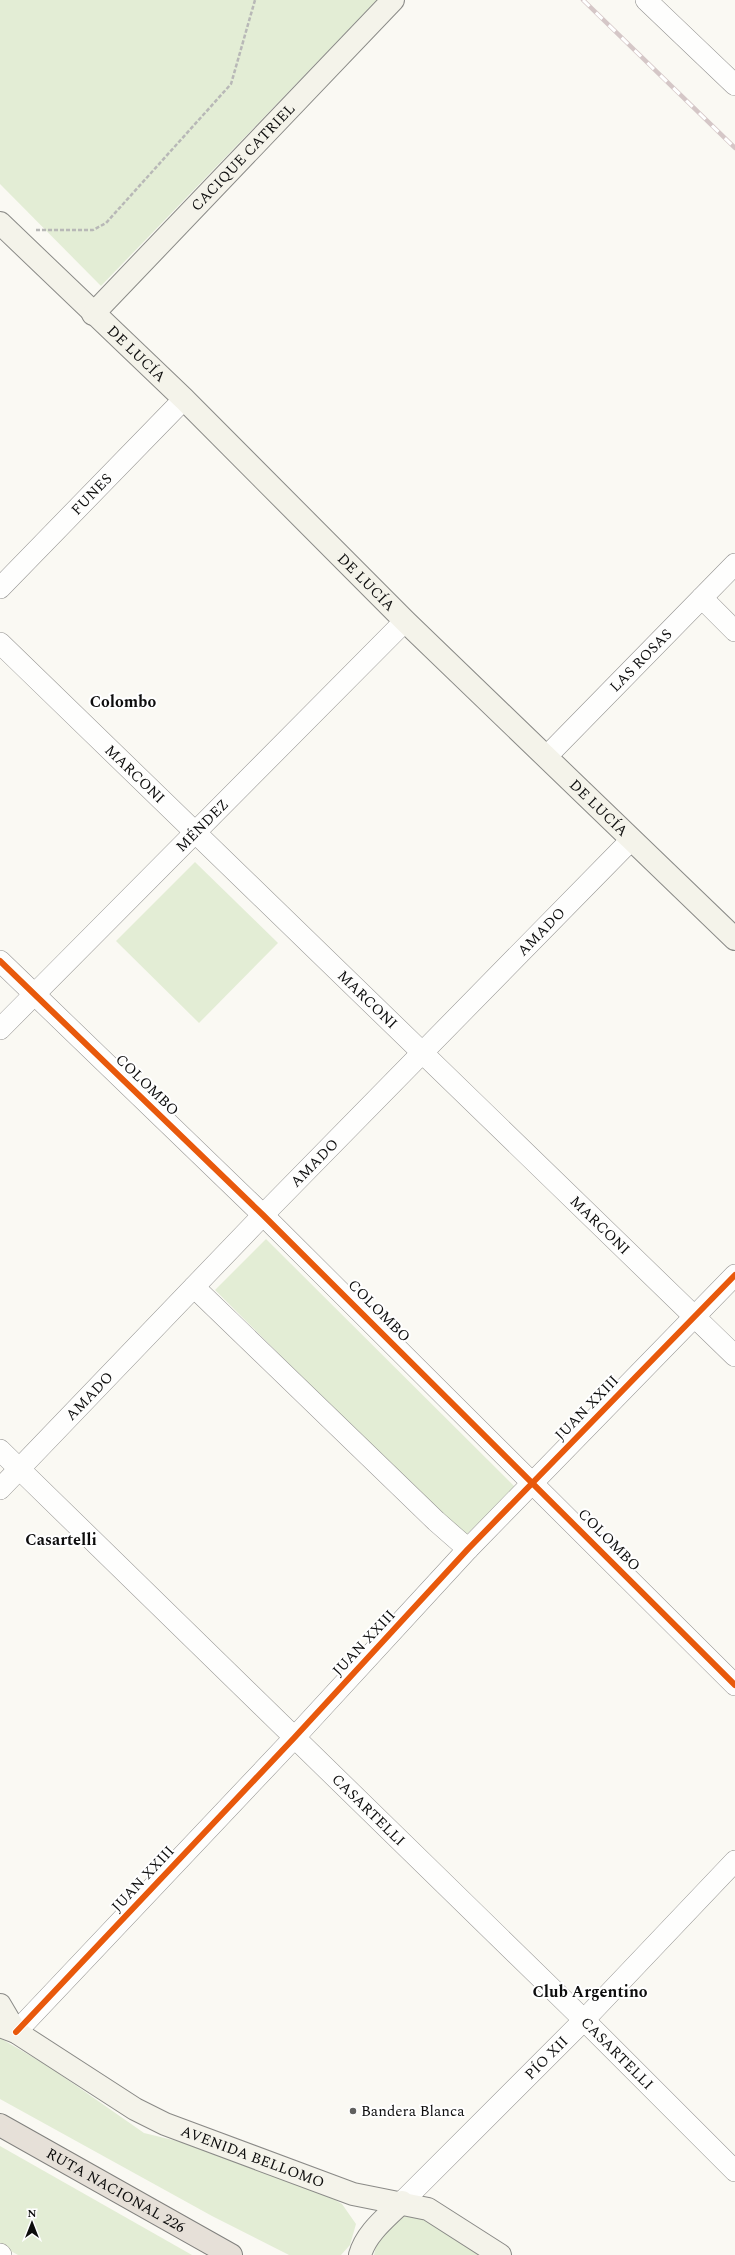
<svg xmlns="http://www.w3.org/2000/svg" width="735" height="2255" viewBox="0 0 735 2255" font-family="Spectral,serif">
<style>
.green{fill:#e3edd5}
.lines{fill:none;stroke-linecap:round;stroke-linejoin:round}
.street-casing{stroke:#949391;stroke-width:22}
.secondary-casing{stroke:#8a8a87;stroke-width:24}
.highway-casing{stroke:#81817e;stroke-width:24}
.path{stroke:#b8b8b7;stroke-width:2.5;stroke-dasharray:4 2;stroke-linecap:butt}
.street{stroke:#fefefd;stroke-width:21}
.secondary{stroke:#f4f3ea;stroke-width:22}
.highway{stroke:#e6e0d8;stroke-width:22}
.rail-casing{stroke:#d5c7c7;stroke-width:4.5}
.rail{stroke:#fff;stroke-width:3;stroke-dasharray:9;stroke-linecap:butt}
.cycleway-casing{stroke:#fff;stroke-width:8}
.cycleway{stroke:#e8590c;stroke-width:6}
.poi-dot{fill:#60605e;stroke:#fff;stroke-width:1.5}
.labels{text-anchor:middle;dominant-baseline:central;stroke-width:4;stroke-linejoin:round;paint-order:stroke}
.street-label{font-size:15px;fill:#0d0d0d;stroke:#fff}
.poi-label{font-size:15px;fill:#0d0d0d;stroke:#fff;text-anchor:start}
.neighbourhood-label{font-size:16px;font-weight:bold;fill:#0d0d0d;stroke:#fff}
</style>
<rect width="100%" height="100%" fill="#faf9f3"/>
<g class="green">
<polygon points="0,0 377,0 101,286 0,184"/>
<polygon points="195,862 278,943 199,1023 116,941"/>
<polygon points="266,1239 515,1487 463,1538 215,1290"/>
<polygon points="0,2038 48,2066 144,2133 210,2149 311,2186 342,2204 356,2224 350,2245 341,2255 289,2255 212,2216 0,2099"/>
<polygon points="0,2146 192,2255 18,2255 0,2245"/>
<path d="M402,2216l25,2 54,37h-107c3,-18 14,-29 28,-39z"/>
</g>
<g class="lines">
<defs>
<g id="street">
<polyline points="646,0 735,85"/>
<path id="s1" d="M0,588l184,-189"/>
<polyline points="702,598 735,631"/>
<path id="s2" d="M0,643l735,713"/>
<path id="s3" d="M547,756l188,-192"/>
<polyline points="0,961 263,1215 735,1685"/>
<path id="s4" d="M0,1029l405,-408"/>
<polyline points="194,1287 436,1521 468,1549"/>
<path id="s5" d="M0,1450l584,570 151,151"/>
<path id="s6" d="M0,1489l263,-274 368,-375"/>
<polyline points="16,2032 294,1738 468,1549 735,1275"/>
<path id="s7" d="M402,2202l182,-182 151,-159"/>
<polyline points="0,2254 1,2255"/>
</g>
<g id="secondary">
<path id="s8" d="M0,223l184,176 221,222 330,318"/>
<path id="s9" d="M93,314l300,-314"/>
<polyline points="0,2005 16,2032"/>
<path id="s10" d="M0,2026l16,6 119,77 30,15 188,70 75,15 72,46"/>
<path d="M360,2255c6,-22 26,-37 42,-53"/>
</g>
<g id="highway">
<path id="s11" d="M0,2125l231,130"/>
</g>
</defs>
<use href="#street" class="street-casing"/>
<use href="#secondary" class="secondary-casing"/>
<use href="#highway" class="highway-casing"/>
<polyline class="path" points="36,230 93,230 106,223 231,84 255,0"/>
<use href="#street" class="street"/>
<use href="#secondary" class="secondary"/>
<use href="#highway" class="highway"/>
<defs>
<polyline id="rail" points="583,0 735,148"/>
</defs>
<use href="#rail" class="rail-casing"/>
<use href="#rail" class="rail"/>
<defs>
<g id="cycleway">
<polyline points="0,961 263,1215 735,1685"/>
<polyline points="16,2032 294,1738 468,1549 735,1275"/>
</g>
</defs>
<use href="#cycleway" class="cycleway-casing"/>
<use href="#cycleway" class="cycleway"/>
</g>
<circle class="poi-dot" cx="353" cy="2111" r="4"/>
<g class="labels">
<g class="street-label">
<text stroke="none"><textPath href="#s9" startOffset="217">CACIQUE CATRIEL</textPath></text>
<text stroke="none"><textPath href="#s8" startOffset="189">DE LUCÍA</textPath></text>
<text stroke="none"><textPath href="#s1" startOffset="131">FUNES</textPath></text>
<text stroke="none"><textPath href="#s8" startOffset="513">DE LUCÍA</textPath></text>
<text stroke="none"><textPath href="#s3" startOffset="134">LAS ROSAS</textPath></text>
<text stroke="none"><textPath href="#s2" startOffset="188">MARCONI</textPath></text>
<text stroke="none"><textPath href="#s8" startOffset="837">DE LUCÍA</textPath></text>
<text stroke="none"><textPath href="#s4" startOffset="287">MÉNDEZ</textPath></text>
<text stroke="none"><textPath href="#s6" startOffset="777">AMADO</textPath></text>
<text stroke="none"><textPath href="#s2" startOffset="512">MARCONI</textPath></text>
<text transform="translate(147 1085) rotate(44)">COLOMBO</text>
<text stroke="none"><textPath href="#s6" startOffset="453">AMADO</textPath></text>
<text stroke="none"><textPath href="#s2" startOffset="836">MARCONI</textPath></text>
<text transform="translate(379 1311) rotate(45)">COLOMBO</text>
<text stroke="none"><textPath href="#s6" startOffset="129">AMADO</textPath></text>
<text transform="translate(587 1408) rotate(-46)">JUAN XXIII</text>
<text transform="translate(609 1540) rotate(45)">COLOMBO</text>
<text transform="translate(364 1643) rotate(-47)">JUAN XXIII</text>
<text stroke="none"><textPath href="#s5" startOffset="515">CASARTELLI</textPath></text>
<text transform="translate(143 1879) rotate(-47)">JUAN XXIII</text>
<text stroke="none"><textPath href="#s5" startOffset="863">CASARTELLI</textPath></text>
<text stroke="none"><textPath href="#s7" startOffset="204">PÍO XII</textPath></text>
<text stroke="none"><textPath href="#s10" startOffset="286">AVENIDA BELLOMO</textPath></text>
<text stroke="none"><textPath href="#s11" startOffset="133">RUTA NACIONAL 226</textPath></text>
</g>
<g class="poi-label">
<text x="361" y="2111">Bandera Blanca</text>
</g>
<g class="neighbourhood-label">
<text x="123" y="702">Colombo</text>
<text x="61" y="1540">Casartelli</text>
<text x="590" y="1992">Club Argentino</text>
</g>
</g>
<g transform="translate(32 2223)" stroke="#ffffff" stroke-width="3" paint-order="stroke">
<path d="M0-3L7 15L0 10L-7 15Z" fill="#0d0d0d"/>
<text y="-6" font-size="11" font-weight="bold" text-anchor="middle" fill="#0d0d0d">N</text>
</g>
</svg>
